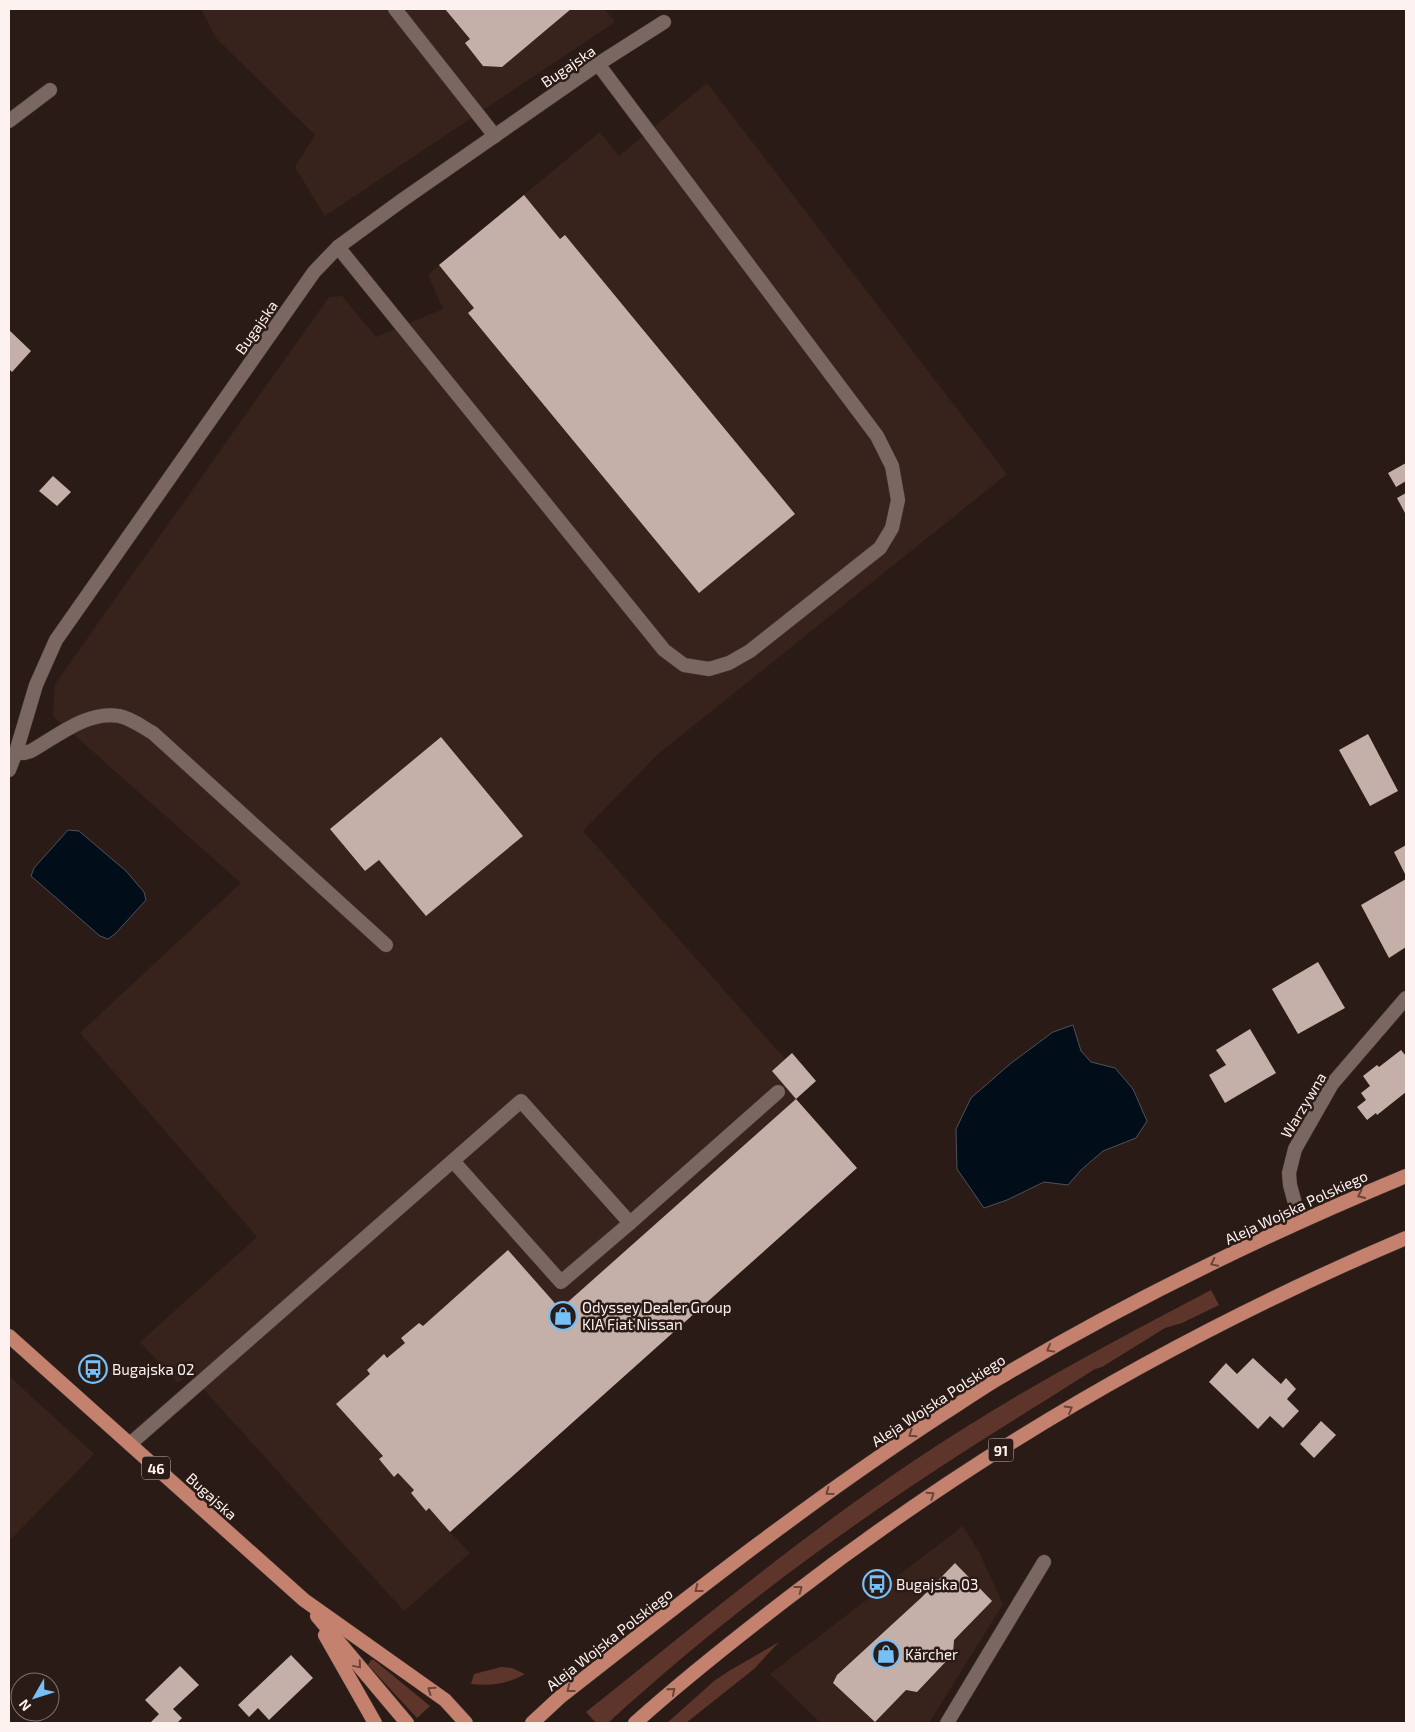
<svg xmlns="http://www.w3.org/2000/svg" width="1415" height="1732" viewBox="0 0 1415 1732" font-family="'Exo 2',sans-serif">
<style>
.built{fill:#38221c}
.green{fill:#5d352a}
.water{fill:#010e19;stroke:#4d5259}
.building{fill:#c4afa9}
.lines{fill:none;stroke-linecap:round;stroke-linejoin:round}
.service-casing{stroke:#423532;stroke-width:15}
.minor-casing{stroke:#423532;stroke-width:15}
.primary-casing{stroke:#423532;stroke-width:15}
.service{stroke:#7a6761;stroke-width:14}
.minor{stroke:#7a6761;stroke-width:14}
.primary{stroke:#c3816e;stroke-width:14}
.oneway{stroke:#68443a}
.labels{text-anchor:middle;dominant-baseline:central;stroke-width:5;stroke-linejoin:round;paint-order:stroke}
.shield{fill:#2b1b17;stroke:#beb2ae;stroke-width:1}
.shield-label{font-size:14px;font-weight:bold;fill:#fdf2ef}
.street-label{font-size:15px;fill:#fdf2ef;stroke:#2b1b17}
.poi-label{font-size:15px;fill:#fdf2ef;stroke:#2b1b17;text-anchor:start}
</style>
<rect width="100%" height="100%" fill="#2b1b17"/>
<g class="built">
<polygon points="201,9 604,9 615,22 325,216 295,167 315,135 216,38"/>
<polygon points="707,83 1007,474 658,754 583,831 785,1059 792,1053 816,1081 796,1099 857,1168 450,1532 470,1553 404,1611 189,1373 178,1383 140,1342 257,1237 80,1033 241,883 53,716 55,684 329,297 342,296 376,337 443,309 428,275 439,265 600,132 619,156"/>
<polygon points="9,1376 94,1454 9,1541"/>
<polygon points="963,1526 979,1552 1003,1604 929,1723 821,1723 770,1674"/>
</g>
<g class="green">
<path d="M1211,1290l8,15 -37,18 -17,5 -63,39 -7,2c-74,47 -149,92 -220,142 -94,65 -183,135 -267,212h-12l-10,-11c108,-86 214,-175 329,-252 95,-64 195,-117 296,-170z"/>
<polygon points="779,1642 754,1669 686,1723 667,1723 714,1681 729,1671"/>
<polygon points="371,1660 374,1660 430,1706 417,1718 368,1665"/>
<path d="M501,1667l11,1 13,6c-17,10 -34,12 -54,10l3,-10z"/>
</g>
<g class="water">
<polygon points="68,830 79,831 126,871 144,892 146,900 115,934 108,939 100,936 31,876 34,868"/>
<polygon points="1073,1025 1081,1051 1091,1062 1115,1068 1133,1089 1147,1121 1136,1138 1103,1151 1081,1170 1068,1185 1044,1182 1007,1200 984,1208 957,1169 956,1129 971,1098 1010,1064 1053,1032"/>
</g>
<g class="building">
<polygon points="445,9 571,9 502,67 483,66 465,43 470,39"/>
<polygon points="524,195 560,239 565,235 795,514 699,593 468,313 474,308 439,265"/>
<polygon points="9,330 31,351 12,372 9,369"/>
<polygon points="1406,463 1406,481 1396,487 1388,473"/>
<polygon points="53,476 71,492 57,506 39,491"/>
<polygon points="1406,493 1406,515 1397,498"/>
<polygon points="1368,734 1398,791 1370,806 1339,750"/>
<polygon points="441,737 523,836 426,916 379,860 365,871 330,829"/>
<polygon points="1406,845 1406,876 1394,852"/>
<polygon points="1406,879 1406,947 1389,958 1361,905"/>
<polygon points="1318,962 1345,1008 1298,1034 1272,989"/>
<polygon points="1250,1029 1276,1073 1225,1103 1209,1075 1226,1065 1216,1050"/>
<polygon points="1401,1050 1406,1056 1406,1092 1377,1115 1376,1113 1367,1120 1357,1107 1366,1100 1361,1093 1370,1086 1363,1076 1377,1065 1379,1067"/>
<polygon points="792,1053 816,1081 796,1099 772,1071"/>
<polygon points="796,1099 857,1168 450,1532 429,1508 426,1511 411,1493 414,1490 398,1473 394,1477 379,1459 383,1456 336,1404 370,1374 367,1370 384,1354 387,1358 405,1343 401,1338 419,1323 423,1326 508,1250 560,1309"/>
<polygon points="1253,1358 1281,1384 1286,1378 1296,1389 1287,1399 1299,1411 1283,1428 1270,1416 1258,1429 1209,1382 1226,1363 1237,1374"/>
<polygon points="1321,1421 1336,1435 1314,1458 1300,1444"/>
<polygon points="955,1563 992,1601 954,1640 953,1654 917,1692 906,1690 875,1722 833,1683 837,1675 922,1597"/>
<polygon points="291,1655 313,1678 269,1720 258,1708 249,1717 238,1705"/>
<polygon points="180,1666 199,1685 173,1709 182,1718 177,1723 150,1723 159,1714 145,1700"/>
</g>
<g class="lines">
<defs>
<g id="service">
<polyline points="395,9 495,136"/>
<polyline points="338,247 664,650 684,665 709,669 729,663 750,651 880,548 892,528 898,500 892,466 877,436 598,64"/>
<path d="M16,752l8,1 7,-2c25,-14 57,-41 88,-35 12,2 23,11 34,17l233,212"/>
<polyline points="630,1223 778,1092"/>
<polyline points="130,1444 521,1101 630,1223 561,1282 453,1161"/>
</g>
<g id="minor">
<polyline points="9,121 50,90"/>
<polyline points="9,770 16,752 36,685 56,640 314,272 338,247 401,201 598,64 664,22"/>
<polyline points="1300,1222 1290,1185 1289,1173 1295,1149 1332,1084 1406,998"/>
<polyline points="947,1723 1044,1562"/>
</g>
<g id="primary">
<polyline points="9,1336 304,1600 445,1700 466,1723"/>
<polyline points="317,1616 407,1723"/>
<polyline points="325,1635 375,1723"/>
<path d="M532,1723l27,-25c125,-98 250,-197 384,-284 21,-13 41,-28 63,-40 128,-76 263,-141 400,-198"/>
<path d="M635,1723c49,-44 101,-85 153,-125 189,-146 398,-267 618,-360"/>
</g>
</defs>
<use href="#service" class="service-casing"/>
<use href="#minor" class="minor-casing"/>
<use href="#primary" class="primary-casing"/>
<use href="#service" class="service"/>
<use href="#minor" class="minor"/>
<use href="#primary" class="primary"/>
</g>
<defs><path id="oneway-chevron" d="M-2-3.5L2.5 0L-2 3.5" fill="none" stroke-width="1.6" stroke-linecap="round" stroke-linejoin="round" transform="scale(1.25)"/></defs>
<g class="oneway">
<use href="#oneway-chevron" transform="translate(1361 1195) rotate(156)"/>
<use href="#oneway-chevron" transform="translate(1214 1263) rotate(154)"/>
<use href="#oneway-chevron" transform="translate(1050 1349) rotate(151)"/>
<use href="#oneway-chevron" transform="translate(1069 1409) rotate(-30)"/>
<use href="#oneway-chevron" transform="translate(912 1434) rotate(146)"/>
<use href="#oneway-chevron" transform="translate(829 1492) rotate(144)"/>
<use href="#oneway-chevron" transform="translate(931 1495) rotate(-34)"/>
<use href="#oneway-chevron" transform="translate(698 1589) rotate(142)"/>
<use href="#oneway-chevron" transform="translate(799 1589) rotate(-38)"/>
<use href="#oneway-chevron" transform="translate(358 1665) rotate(50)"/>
<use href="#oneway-chevron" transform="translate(570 1689) rotate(142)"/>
<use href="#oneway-chevron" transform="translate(431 1690) rotate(-145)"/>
<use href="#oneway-chevron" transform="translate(672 1691) rotate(-40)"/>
</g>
<defs>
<symbol id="shop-ring" viewBox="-11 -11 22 22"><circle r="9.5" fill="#2b1b17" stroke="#77c0f7" stroke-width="1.5"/><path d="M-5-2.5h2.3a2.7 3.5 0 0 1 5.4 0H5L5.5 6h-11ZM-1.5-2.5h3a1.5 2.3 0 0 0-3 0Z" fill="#77c0f7"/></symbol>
<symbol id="bus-ring" viewBox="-11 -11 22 22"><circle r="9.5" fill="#2b1b17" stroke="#77c0f7" stroke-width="1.5"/><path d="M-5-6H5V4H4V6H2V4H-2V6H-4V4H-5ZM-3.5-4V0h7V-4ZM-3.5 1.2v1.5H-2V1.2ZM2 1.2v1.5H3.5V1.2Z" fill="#77c0f7"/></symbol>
</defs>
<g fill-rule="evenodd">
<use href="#shop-ring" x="547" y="1300" width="32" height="32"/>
<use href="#bus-ring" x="77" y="1353" width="32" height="32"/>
<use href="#bus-ring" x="861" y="1568" width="32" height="32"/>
<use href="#shop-ring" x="870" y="1638" width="32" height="32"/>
</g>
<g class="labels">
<g class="shield">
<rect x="988.5" y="1438.5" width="25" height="23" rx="4"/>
<rect x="142" y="1456.5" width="28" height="23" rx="4"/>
</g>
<g class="shield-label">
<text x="1001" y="1450">91</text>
<text x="156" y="1468">46</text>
</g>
<g class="street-label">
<text transform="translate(568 66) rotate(-34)">Bugajska</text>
<text transform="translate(256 327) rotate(-55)">Bugajska</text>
<text transform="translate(1303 1105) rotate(-59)">Warzywna</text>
<text transform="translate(1296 1207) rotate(-25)">Aleja Wojska Polskiego</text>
<text transform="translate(938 1400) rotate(-33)">Aleja Wojska Polskiego</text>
<text transform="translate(212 1496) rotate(42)">Bugajska</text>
<text transform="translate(609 1639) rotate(-38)">Aleja Wojska Polskiego</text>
</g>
<g class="poi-label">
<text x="582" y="1307">Odyssey Dealer Group<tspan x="582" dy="17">KIA Fiat Nissan</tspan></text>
<text x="112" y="1369">Bugajska 02</text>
<text x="896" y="1584">Bugajska 03</text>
<text x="905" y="1654">Kärcher</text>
</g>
</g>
<rect width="1415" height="1732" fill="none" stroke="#fdf2ef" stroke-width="20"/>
<g transform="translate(35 1697) rotate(231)"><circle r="24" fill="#2b1b17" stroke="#7f716d"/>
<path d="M0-4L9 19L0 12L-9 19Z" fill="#77c0f7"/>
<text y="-8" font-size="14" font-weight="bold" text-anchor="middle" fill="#fdf2ef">N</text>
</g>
</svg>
